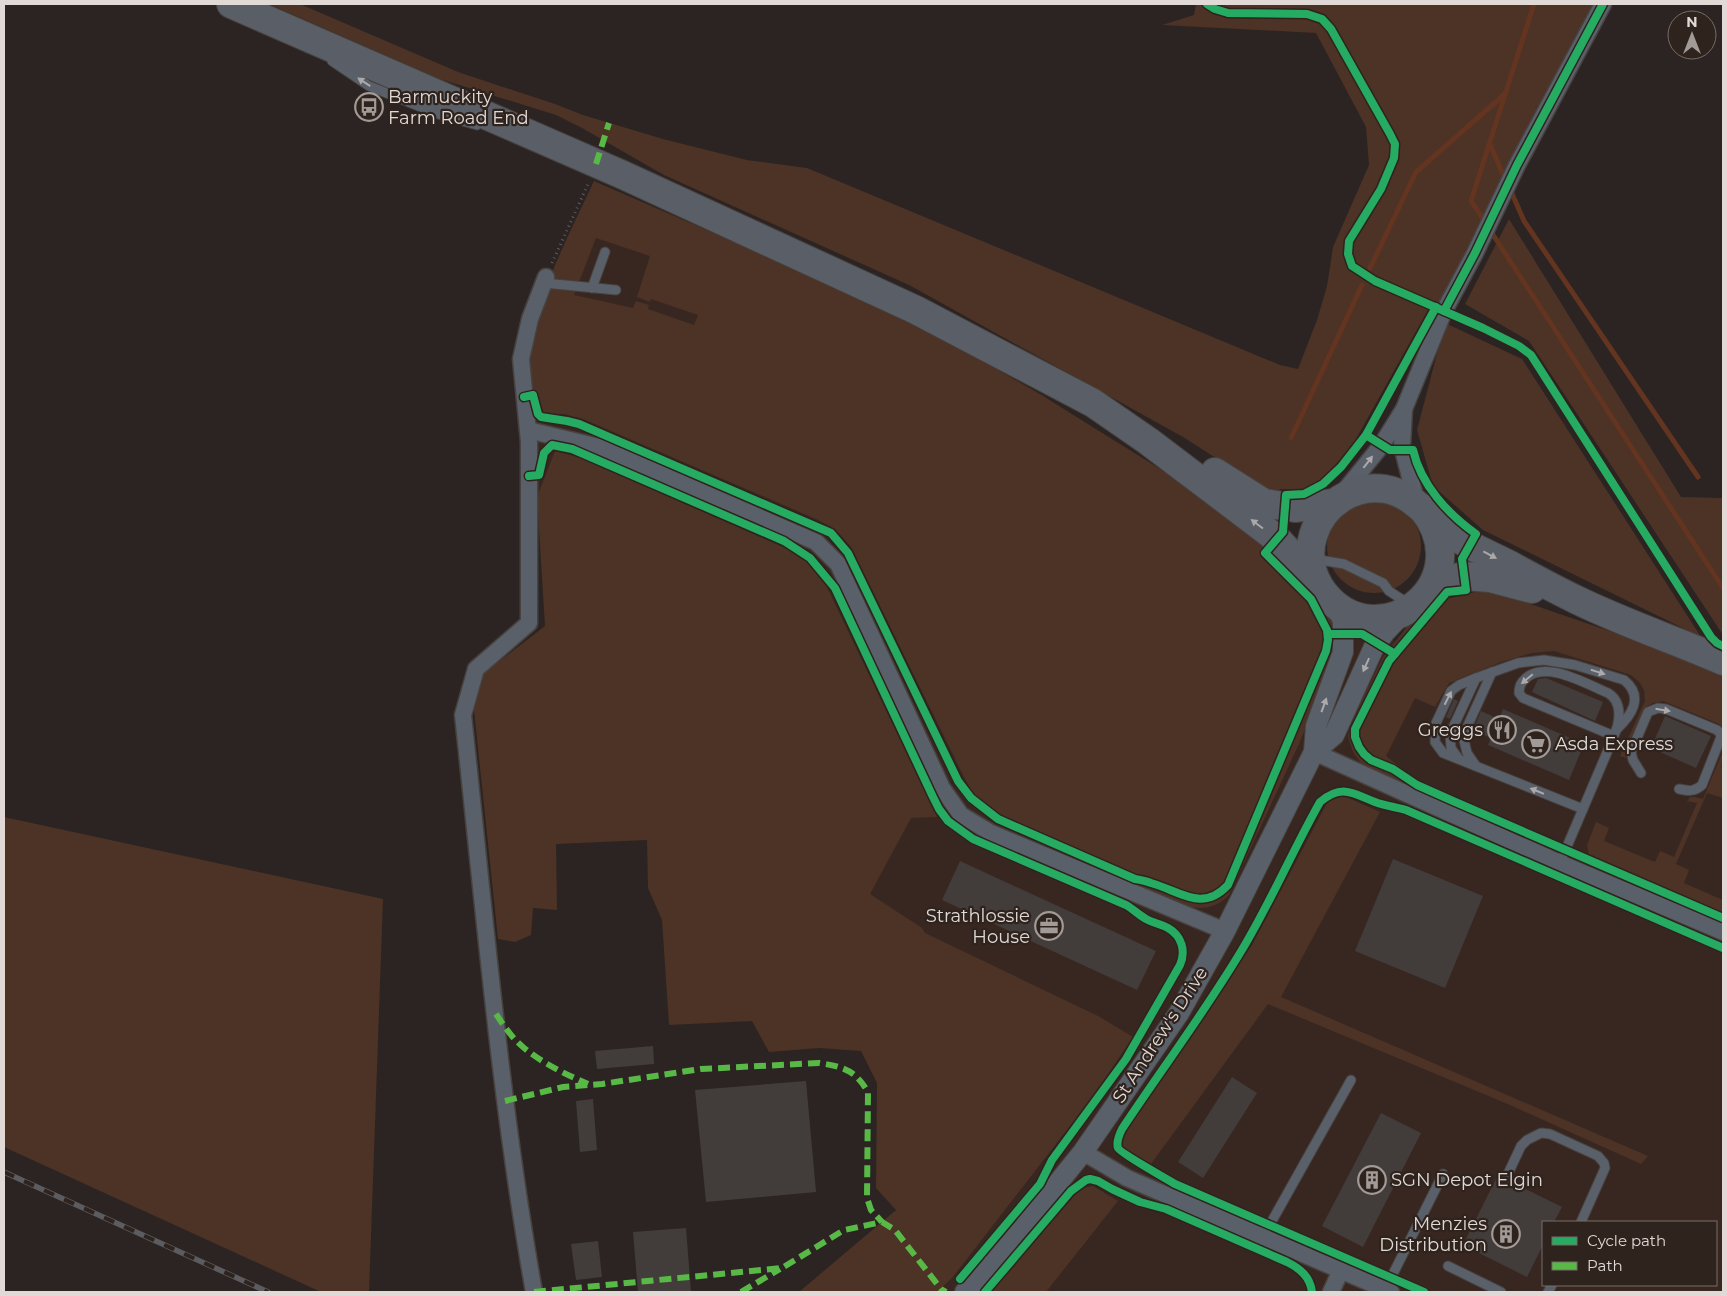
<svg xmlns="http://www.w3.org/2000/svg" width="1727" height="1296" viewBox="0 0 1727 1296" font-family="Montserrat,sans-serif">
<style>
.built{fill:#382720;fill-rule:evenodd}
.green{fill:#4d3226;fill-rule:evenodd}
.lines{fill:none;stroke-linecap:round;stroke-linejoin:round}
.stream{stroke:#63341f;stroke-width:5}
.building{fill:#423c3a}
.service-casing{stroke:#47423f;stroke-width:11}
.minor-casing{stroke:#47423f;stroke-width:19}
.tertiary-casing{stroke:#47423f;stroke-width:22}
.trunk-casing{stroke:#47423f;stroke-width:30}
.path{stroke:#5b5d63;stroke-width:3;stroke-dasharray:1 4;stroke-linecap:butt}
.service{stroke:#5a6069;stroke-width:9}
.minor{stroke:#5a6069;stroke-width:16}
.tertiary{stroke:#5a6069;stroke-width:20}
.trunk{stroke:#5a5e66;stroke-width:28}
.rail-casing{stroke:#5b5b60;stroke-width:5.5}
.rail{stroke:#2f231e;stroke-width:4;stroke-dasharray:11;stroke-linecap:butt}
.quiet{stroke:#58b947;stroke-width:6;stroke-dasharray:12 6;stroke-linecap:butt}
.cycleway-casing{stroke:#2f231e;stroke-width:11}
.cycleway{stroke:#26ab63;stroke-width:8}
.oneway{fill:#aba9aa}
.oneway2{fill:#aba8a9}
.labels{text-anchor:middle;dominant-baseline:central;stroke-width:4.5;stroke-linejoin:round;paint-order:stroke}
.poi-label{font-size:18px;fill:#e1d9d5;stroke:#2f231e;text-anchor:start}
.street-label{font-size:18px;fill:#e1d9d5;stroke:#2f231e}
</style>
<rect width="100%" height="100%" fill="#2b2422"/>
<path class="built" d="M594,181l366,167 83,47 289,222 75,28 44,-47 24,-6v-7l248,85v622h-924l131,-110 -18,-67 -366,-489 -18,-267zM1543,1222h173v63h-173z"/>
<g class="green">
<polygon points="269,4 300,4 458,72 555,104 583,115 663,139 747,160 807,168 1280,365 1298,369 1317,320 1327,286 1333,247 1369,165 1366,127 1316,33 1162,25 1194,15 1196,4 1603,4 1444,311 1428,310 1351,448 1320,481 1303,490 1280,489 1278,495 1272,494 1183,437 909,285 664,175 582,128 556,115 440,79"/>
<path d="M594,181l230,100 136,67 83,48 130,81 89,65 70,75 3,11 1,11 -5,25 -32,80 -70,151c-27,29 -66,2 -95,-11l3,-8 -139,-62 -23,-18 -9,-15 -115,-234 -16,-18 -19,-10 -233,-100 -19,-5h-20l-7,-19h-6c-1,-12 -4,-26 -2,-38 6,-60 40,-122 65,-176zM596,238l54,18 -13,41 13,5 1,-3 47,16 -4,10 -46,-16 1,-4 -13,-4 -3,7 -59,-13z"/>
<polygon points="1509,219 1681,497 1723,498 1723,635 1529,341 1465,304"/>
<polygon points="1445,323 1522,359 1701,637 1483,530 1433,486 1417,430"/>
<polygon points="555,451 581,458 785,548 805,560 826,585 937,817 911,818 870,894 922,928 925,933 1098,1016 1133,1037 1091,1099 952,1278 937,1292 799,1292 896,1210 876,1188 877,1083 861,1051 819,1048 769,1052 752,1021 669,1025 662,920 648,888 647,840 556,844 557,910 533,908 531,935 515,942 498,939 474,710 484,673 545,626 537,497"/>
<circle cx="1374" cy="546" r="47"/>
<polygon points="1475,585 1723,670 1723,730 1719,724 1663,701 1653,703 1646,707 1625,751 1626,758 1620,756 1645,701 1644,690 1640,683 1631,675 1554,651 1532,653 1501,662 1449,683 1435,707 1415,698 1386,756 1419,782 1415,789 1363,766 1353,752 1348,737 1350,724 1383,657 1414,618 1441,591 1451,598 1475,592"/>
<polygon points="1723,751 1723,763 1721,767 1723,769 1723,798 1707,793 1676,864 1689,870 1684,883 1723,900 1723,913 1589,855 1587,845 1596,822 1609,828 1604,841 1655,862 1660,851 1674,857 1697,803 1687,801 1690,797 1695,797 1703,799"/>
<polygon points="1333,797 1346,797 1380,812 1281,997 1648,1156 1641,1164 1510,1105 1268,1004 1151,1164 1122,1149 1124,1133 1252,945 1327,803"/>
<polygon points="4,817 383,899 369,1292 321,1292 4,1147"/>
<polygon points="1093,1186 1118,1201 1046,1292 991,1292 1081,1188"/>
</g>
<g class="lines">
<g class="stream">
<polyline points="1490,144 1505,179"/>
<polyline points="1510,189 1524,221 1698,477"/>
<polyline points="1486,223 1471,201 1534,4"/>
<polyline points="1490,230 1723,588"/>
<polyline points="1370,268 1416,172 1506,93"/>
<polyline points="1291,438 1362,285"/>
</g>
</g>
<g class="building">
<polygon points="1546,678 1603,702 1595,721 1532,692 1538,679"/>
<polygon points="1454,699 1458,701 1450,719 1446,717"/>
<polygon points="1503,709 1584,744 1569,780 1488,745 1491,738 1473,730 1481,711 1499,719"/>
<polygon points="1665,716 1711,736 1696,768 1651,748"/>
<polygon points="1393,859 1483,896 1445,988 1355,951"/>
<polygon points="960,861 1156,951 1137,990 942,900"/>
<polygon points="653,1046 654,1064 597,1069 595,1051"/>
<polygon points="1232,1077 1257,1093 1203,1178 1178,1162"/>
<polygon points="806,1081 816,1192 706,1202 695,1090"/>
<polygon points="593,1099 597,1150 580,1152 576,1101"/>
<polygon points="1381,1113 1421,1133 1363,1247 1322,1226"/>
<polygon points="1498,1175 1500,1176 1501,1181 1503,1183 1507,1184 1511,1182 1562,1207 1554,1222 1543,1222 1543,1245 1527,1277 1463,1245"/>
<polygon points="686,1228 691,1292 638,1292 633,1232"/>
<polygon points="598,1241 602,1277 576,1280 571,1244"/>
</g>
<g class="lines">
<defs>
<g id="service">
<polyline points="332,61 369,86 438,114 477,125"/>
<polyline points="544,283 616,290"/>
<polyline points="592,288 605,252"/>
<polyline points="1314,559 1344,564 1383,583 1389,591 1409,604"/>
<polyline points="1458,758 1451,748 1450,734 1476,678"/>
<polyline points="1476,766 1467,753 1463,736 1492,672"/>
<path d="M1641,773l-8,-13 -2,-8 17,-40 10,-4 8,1 51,21 3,3 1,4 -19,48c-8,7 -13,6 -23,4"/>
<path d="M1583,809l-140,-56 -8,-11 1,-19 15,-32 8,-6 17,-7 42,-15 26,-3 31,5 49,15c21,17 7,36 -8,50"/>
<path d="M1560,863l54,-127c6,-14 9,-34 -6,-43 -22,-9 -63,-34 -83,-14 -5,4 -6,8 -6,14l4,5 91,38"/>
<polyline points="1506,1178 1521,1146 1527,1140 1541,1133 1550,1134 1598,1156 1604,1163 1605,1168 1581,1222"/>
<polyline points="1263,1237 1351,1080"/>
<polyline points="1448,1266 1501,1292"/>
<polyline points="1385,1290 1443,1174"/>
<polyline points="1548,1292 1552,1285"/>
</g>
<g id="minor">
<polyline points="1404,409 1444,311 1475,253 1517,165 1603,4"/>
<polyline points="528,430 599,447 816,542 838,564 942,788 961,815 991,833 1225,931"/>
<polyline points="1342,494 1381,446 1404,409 1402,446 1417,504"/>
<polyline points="1314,752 1560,863 1723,932"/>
<polyline points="1083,1152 1127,1178 1391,1292"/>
<path d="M534,1292c-34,-191 -50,-384 -71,-577l13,-46 53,-46v-181l-8,-83 9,-40 16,-42"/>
<polyline points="1331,1292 1341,1270"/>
</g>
<g id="tertiary">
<polyline points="1314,752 1334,735 1374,647 1385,632 1403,613"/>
<polyline points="965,1292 976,1284 1083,1152 1179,1013 1225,931 1314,752 1316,726 1343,652 1343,621 1336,605"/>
</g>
<g id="trunk">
<polyline points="231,4 623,175 916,310 1093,403 1148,441 1276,538 1317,582"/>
<polyline points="1215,472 1264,503 1295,508 1334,503"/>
<path d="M1422,508c60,75 -44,153 -98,85 -13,-16 -17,-38 -11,-57 9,-31 40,-52 72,-47 30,5 44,31 68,46 17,12 38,20 57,30 22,12 44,24 67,35 47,23 98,40 146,61"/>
<polyline points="1433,584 1463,576 1490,578 1532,589"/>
</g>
</defs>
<use href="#service" class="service-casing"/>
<use href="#minor" class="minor-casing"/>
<use href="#tertiary" class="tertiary-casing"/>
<use href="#trunk" class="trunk-casing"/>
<polyline class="path" points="552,263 589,182"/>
<use href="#service" class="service"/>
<use href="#minor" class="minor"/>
<use href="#tertiary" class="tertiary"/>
<use href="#trunk" class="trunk"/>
<defs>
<polyline id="rail" points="4,1172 268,1292"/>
</defs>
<use href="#rail" class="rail-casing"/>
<use href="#rail" class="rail"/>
<g class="quiet">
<polyline points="596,164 609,123"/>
<path d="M496,1014c8,12 16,24 27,33 19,16 42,27 65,37"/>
<path d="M505,1101l58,-14 39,-3 99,-15 118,-6c25,4 36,7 49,29l-1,106 4,12 11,12"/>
<polyline points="534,1292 782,1268 844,1230 882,1222 895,1230 941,1289 946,1292"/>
<polyline points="741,1292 780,1269"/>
</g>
<defs>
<g id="cycleway">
<polyline points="1207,4 1215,9 1228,13 1307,14 1322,19 1331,29 1390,134 1395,144 1394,158 1381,189 1349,241 1348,254 1352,266 1375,281 1483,328 1519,346 1531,355 1711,637 1717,643 1723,646"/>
<polyline points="1444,311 1475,253 1517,165 1603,4"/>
<path d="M524,397l9,-2 5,19 3,3 26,4 12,3 252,109 17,20 110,228 13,17 27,21 137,60c6,1 11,2 16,4 29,8 51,30 77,2l98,-234 2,-11 -1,-10 -16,-31 -46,-46 18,-21 3,-37 18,-1 19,-10 18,-17 25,-32 70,-128"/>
<path d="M1366,435l24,15h23c8,35 35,64 63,84l-14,25 4,31 -19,2 -58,69 -34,68v8l4,10 5,7 7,6 22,9 24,16 36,16 270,117"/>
<path d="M529,476l10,-1 5,-22 8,-8 20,4 212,92 26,17 25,30 98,209 6,12 9,12 25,18 153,66c7,4 13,10 20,14 7,4 15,5 22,9 14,8 18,23 12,37l-54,94 -74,101 -12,24 -80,95"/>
<polyline points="1328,634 1362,634 1395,654"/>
<path d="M985,1292l86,-101 15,-11 4,-1 8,2 14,8 28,13 26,7 121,53c14,7 23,15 25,30"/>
<path d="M1424,1292l-249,-108c-8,-5 -55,-31 -57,-36 -2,-6 1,-13 4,-19 41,-62 86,-121 124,-186 27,-46 48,-95 74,-141 22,-18 32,-9 55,0 10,4 21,5 31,8l317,138"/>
</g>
</defs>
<use href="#cycleway" class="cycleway-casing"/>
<use href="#cycleway" class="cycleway"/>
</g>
<defs><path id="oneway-solid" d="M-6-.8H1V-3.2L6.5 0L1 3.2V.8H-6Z" transform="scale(1.25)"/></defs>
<g class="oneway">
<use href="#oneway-solid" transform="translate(364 82) rotate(-147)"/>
<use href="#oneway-solid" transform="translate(1368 462) rotate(-52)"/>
<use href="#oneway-solid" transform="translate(1366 665) rotate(114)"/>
<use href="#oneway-solid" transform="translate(1598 672) rotate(17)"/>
<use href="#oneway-solid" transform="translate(1527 679) rotate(140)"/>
<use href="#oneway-solid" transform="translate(1448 698) rotate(-63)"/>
<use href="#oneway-solid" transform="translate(1324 705) rotate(-70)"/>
<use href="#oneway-solid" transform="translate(1663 710) rotate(9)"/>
<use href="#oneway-solid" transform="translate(1537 791) rotate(-158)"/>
</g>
<g class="oneway2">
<use href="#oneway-solid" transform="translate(1257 524) rotate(-143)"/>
<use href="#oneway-solid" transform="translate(1490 555) rotate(28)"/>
</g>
<defs>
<symbol id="bus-ring" viewBox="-11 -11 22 22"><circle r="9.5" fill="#2f231e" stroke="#a19a96" stroke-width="1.5"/><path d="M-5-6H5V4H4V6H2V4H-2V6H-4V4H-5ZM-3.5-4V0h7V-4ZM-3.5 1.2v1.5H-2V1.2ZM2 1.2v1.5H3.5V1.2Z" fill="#a19a96"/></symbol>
<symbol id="restaurant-ring" viewBox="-11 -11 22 22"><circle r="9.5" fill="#2f231e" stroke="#a19a96" stroke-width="1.5"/><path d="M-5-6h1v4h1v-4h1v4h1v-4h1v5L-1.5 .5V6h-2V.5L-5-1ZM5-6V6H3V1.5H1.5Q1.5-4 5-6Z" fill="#a19a96"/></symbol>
<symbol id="supermarket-ring" viewBox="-11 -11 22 22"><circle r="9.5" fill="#2f231e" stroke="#a19a96" stroke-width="1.5"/><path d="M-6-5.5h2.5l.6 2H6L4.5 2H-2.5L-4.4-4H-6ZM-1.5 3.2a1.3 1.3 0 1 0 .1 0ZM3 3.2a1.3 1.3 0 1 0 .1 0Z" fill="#a19a96"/></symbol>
<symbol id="office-ring" viewBox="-11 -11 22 22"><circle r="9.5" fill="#2f231e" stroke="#a19a96" stroke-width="1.5"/><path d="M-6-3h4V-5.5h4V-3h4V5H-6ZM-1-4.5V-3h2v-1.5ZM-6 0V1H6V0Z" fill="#a19a96"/></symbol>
<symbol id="building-ring" viewBox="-11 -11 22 22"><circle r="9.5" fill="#2f231e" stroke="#a19a96" stroke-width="1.5"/><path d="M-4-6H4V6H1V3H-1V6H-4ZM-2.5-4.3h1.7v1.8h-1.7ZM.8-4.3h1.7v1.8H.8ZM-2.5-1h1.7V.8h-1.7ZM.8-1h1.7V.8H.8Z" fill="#a19a96"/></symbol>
</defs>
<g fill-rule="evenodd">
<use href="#bus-ring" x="353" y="91" width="32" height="32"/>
<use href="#restaurant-ring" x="1486" y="714" width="32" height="32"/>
<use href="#supermarket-ring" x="1520" y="728" width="32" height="32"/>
<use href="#office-ring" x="1033" y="910" width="32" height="32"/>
<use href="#building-ring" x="1356" y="1164" width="32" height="32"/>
<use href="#building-ring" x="1490" y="1218" width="32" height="32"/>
</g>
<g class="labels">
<g class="poi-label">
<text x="388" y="97">Barmuckity<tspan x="388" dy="21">Farm Road End</tspan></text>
<text x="1483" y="730" text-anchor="end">Greggs</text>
<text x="1555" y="744">Asda Express</text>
<text x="1030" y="916" text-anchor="end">Strathlossie<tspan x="1030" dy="21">House</tspan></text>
<text x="1391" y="1180">SGN Depot Elgin</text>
<text x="1487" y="1224" text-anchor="end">Menzies<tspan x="1487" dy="21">Distribution</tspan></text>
</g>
<g class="street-label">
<text transform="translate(1160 1035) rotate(-57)">St Andrew's Drive</text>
</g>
</g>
<rect width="1727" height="1296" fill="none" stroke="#e1d9d5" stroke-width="10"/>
<rect x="1542" y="1221" width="175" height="65" fill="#2f231e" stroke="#766c67"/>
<rect x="1552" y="1237" width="25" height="8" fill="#26ab63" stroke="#766c67"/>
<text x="1587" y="1246" font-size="15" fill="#e1d9d5">Cycle path</text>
<rect x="1552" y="1262" width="25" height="8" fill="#58b947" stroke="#766c67"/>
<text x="1587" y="1271" font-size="15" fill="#e1d9d5">Path</text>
<g transform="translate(1692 35)"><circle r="24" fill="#2f231e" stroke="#766c67"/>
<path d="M0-4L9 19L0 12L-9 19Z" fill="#a19a96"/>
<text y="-8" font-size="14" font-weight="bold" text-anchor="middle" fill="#e1d9d5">N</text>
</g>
</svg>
